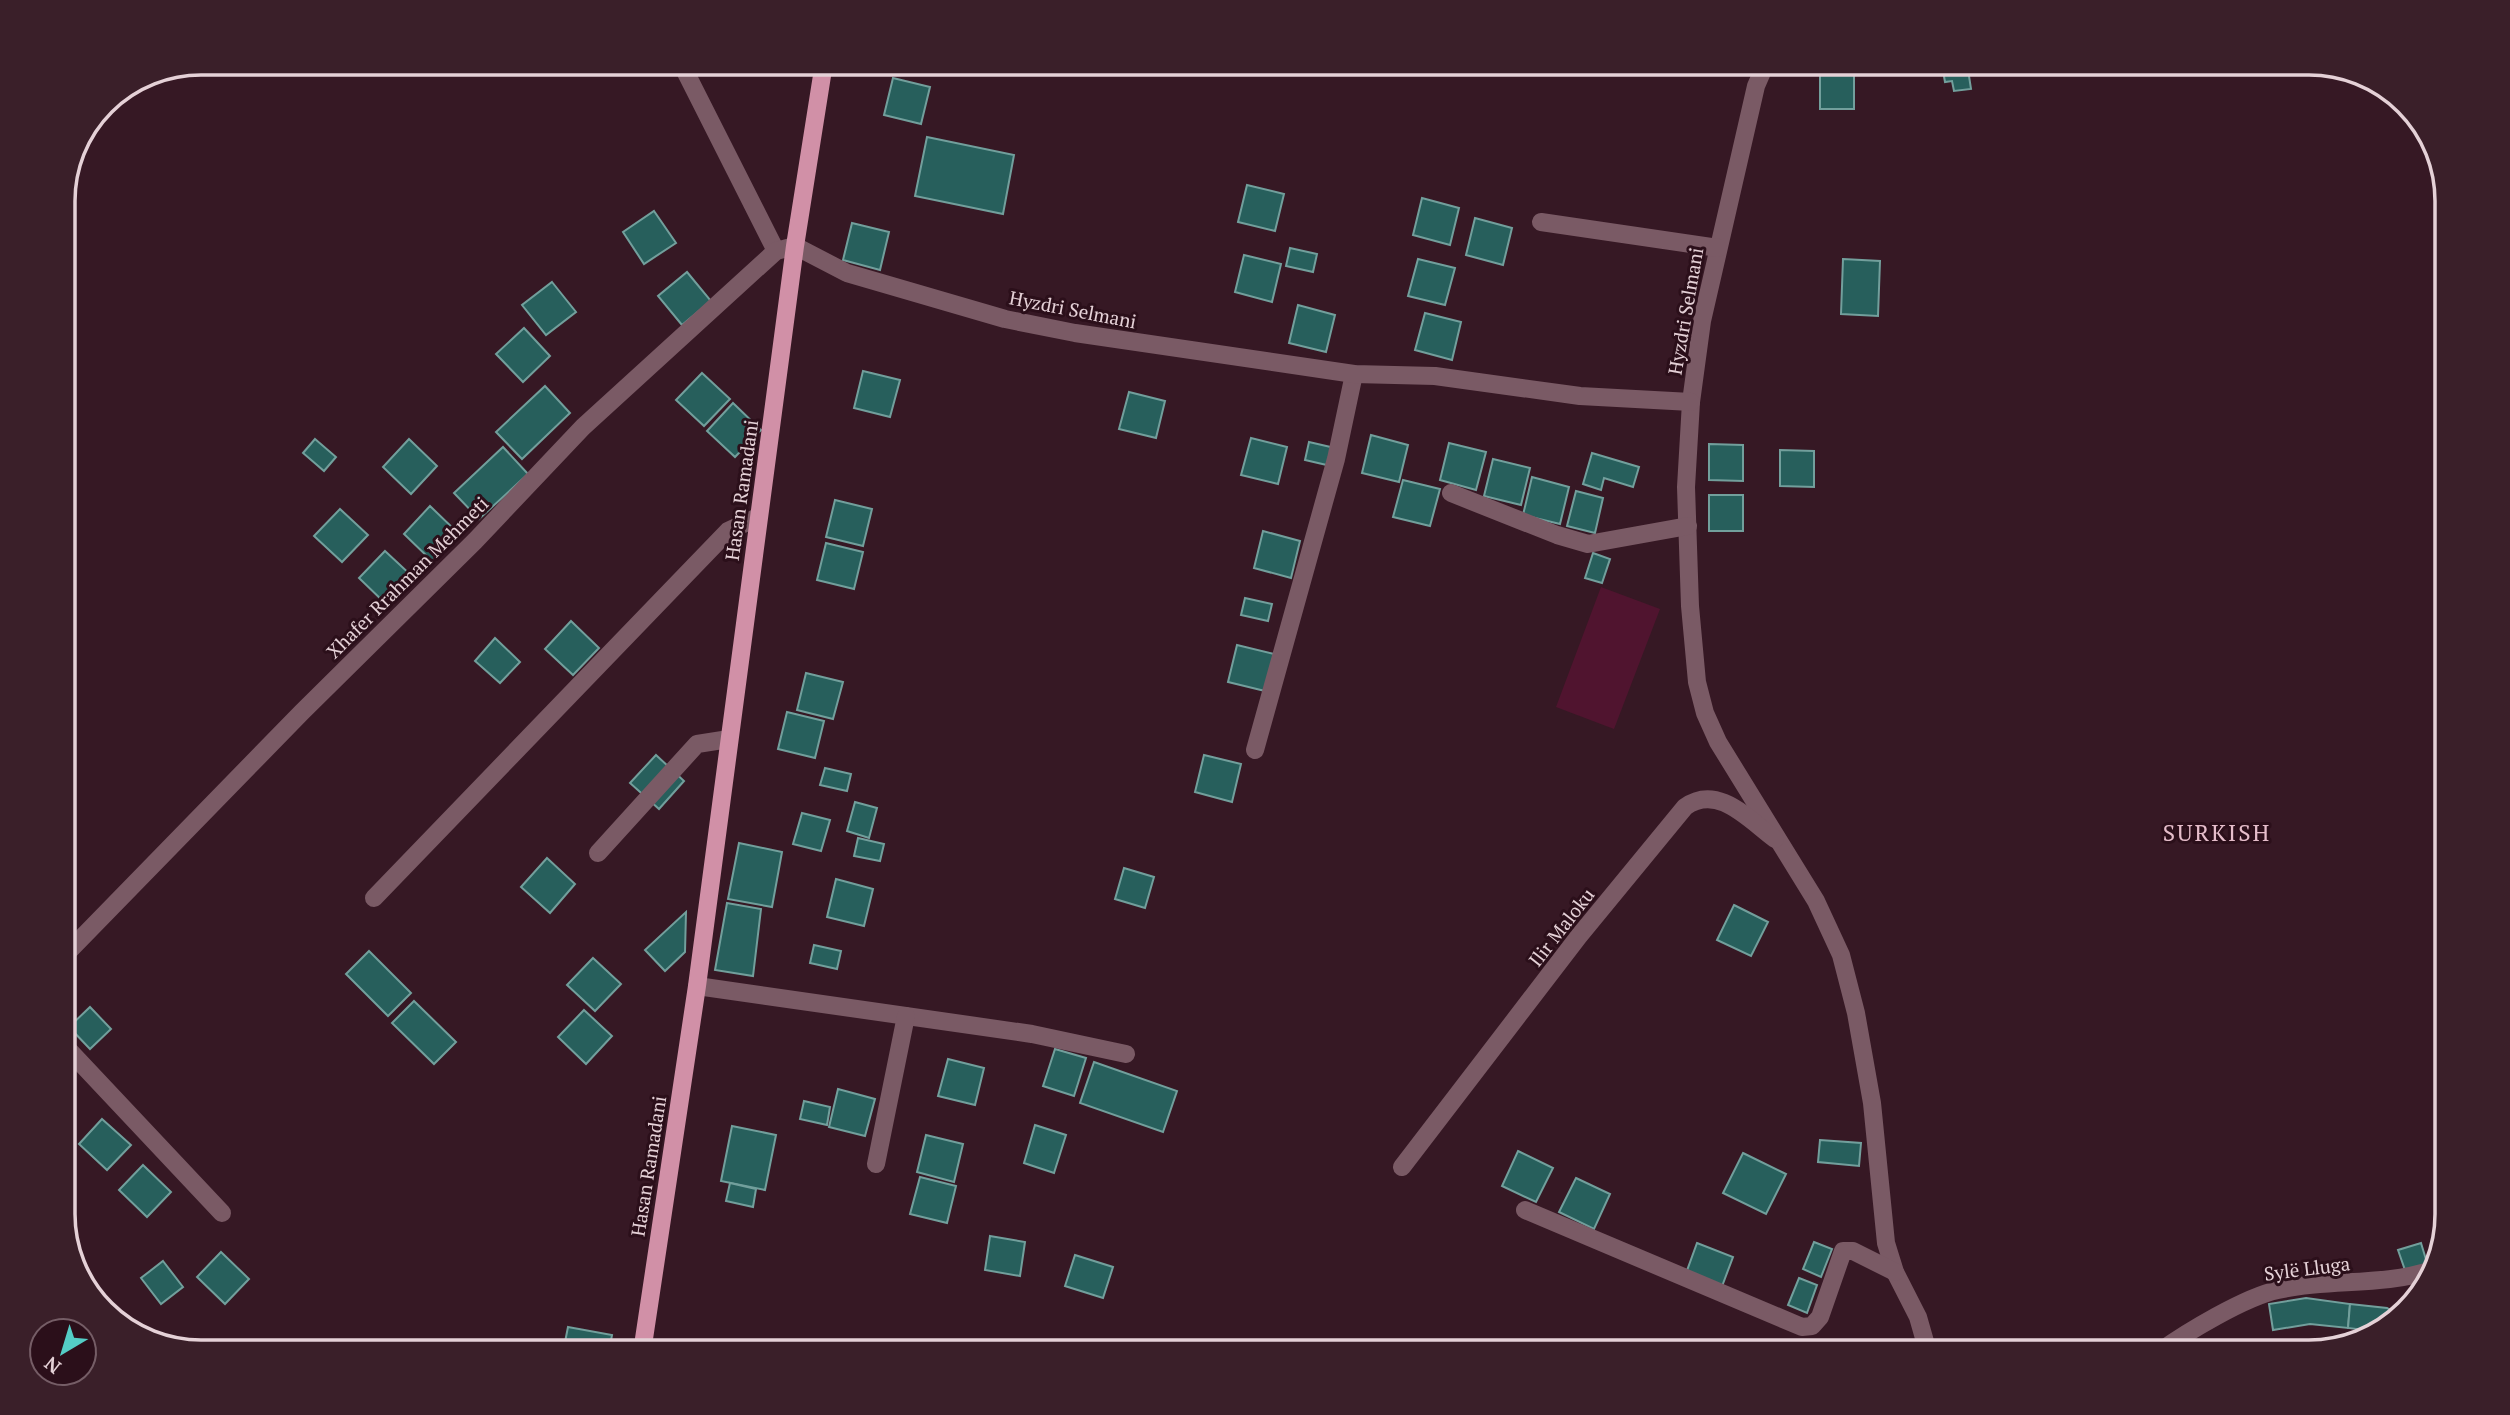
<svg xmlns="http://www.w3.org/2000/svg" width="2510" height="1415" viewBox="0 0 2510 1415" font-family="'PT Serif',serif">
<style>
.green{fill:#50142f}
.building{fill:#275f5c;stroke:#729f9c;stroke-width:2}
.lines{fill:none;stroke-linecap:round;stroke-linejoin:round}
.minor{stroke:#7a5a65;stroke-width:18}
.major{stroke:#d190a7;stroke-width:18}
.labels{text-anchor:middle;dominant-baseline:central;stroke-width:6;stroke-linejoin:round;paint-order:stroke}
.street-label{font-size:19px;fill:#e5d1d7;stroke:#2b0f1a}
.quarter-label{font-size:23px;letter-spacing:2px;fill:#e5bdca;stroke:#2b0f1a}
.rim{fill:none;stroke:#e5d1d7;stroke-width:3.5}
</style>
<rect width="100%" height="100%" fill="#361824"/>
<polygon class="green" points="1601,587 1660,609 1614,729 1556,707"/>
<g class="building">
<polygon points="1949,63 1967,63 1971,89 1954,91 1952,81 1945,82 1942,65"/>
<polygon points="1820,72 1854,73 1854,109 1820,109"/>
<polygon points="893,78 930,87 921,124 884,115"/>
<polygon points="927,137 1014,155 1003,214 915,196"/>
<polygon points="1247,185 1284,194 1275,231 1238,222"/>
<polygon points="1422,198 1459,208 1450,245 1413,235"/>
<polygon points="654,211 676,243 644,264 623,232"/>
<polygon points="1475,218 1512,228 1503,265 1466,255"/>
<polygon points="852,223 889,232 880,270 843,260"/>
<polygon points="1290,248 1317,254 1313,272 1286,266"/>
<polygon points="1244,255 1281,264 1272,302 1235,292"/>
<polygon points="1418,259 1455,268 1445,305 1408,296"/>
<polygon points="1843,259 1880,261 1878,316 1841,314"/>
<polygon points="687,272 711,301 682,325 658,296"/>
<polygon points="552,282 576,312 546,335 522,305"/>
<polygon points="1298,305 1335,315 1326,352 1289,343"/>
<polygon points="1425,313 1461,322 1452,360 1415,350"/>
<polygon points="524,328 550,356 523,382 496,354"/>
<polygon points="863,371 900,380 890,417 854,408"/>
<polygon points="702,373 730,399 704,426 676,400"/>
<polygon points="545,386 570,413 522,459 496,432"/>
<polygon points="1129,392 1165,401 1156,438 1119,429"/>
<polygon points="733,403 761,430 735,457 707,431"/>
<polygon points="1371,435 1408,445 1399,482 1362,473"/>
<polygon points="1251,438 1287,447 1278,484 1241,475"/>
<polygon points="315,439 336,457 324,471 303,453"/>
<polygon points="409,439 437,466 411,494 383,467"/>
<polygon points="1309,442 1335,448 1331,466 1305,460"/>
<polygon points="1449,443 1486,452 1476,490 1440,480"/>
<polygon points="1709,444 1743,445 1743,481 1709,480"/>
<polygon points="503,447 528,474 479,519 454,493"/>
<polygon points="1780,450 1814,451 1814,487 1780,486"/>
<polygon points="1592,453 1639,467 1633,487 1604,478 1601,490 1583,484"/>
<polygon points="1493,459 1530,468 1521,505 1484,496"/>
<polygon points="1532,477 1569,487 1560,524 1523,515"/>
<polygon points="1403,480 1440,489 1430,526 1393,517"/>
<polygon points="1576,491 1603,498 1595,533 1567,526"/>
<rect x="1709" y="495" width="34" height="36"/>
<polygon points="835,500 872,509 863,546 826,537"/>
<polygon points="430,506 458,533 432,561 404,534"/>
<polygon points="340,509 368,535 342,562 314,536"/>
<polygon points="1263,531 1300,541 1291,578 1254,568"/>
<polygon points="826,543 863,552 854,589 817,580"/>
<polygon points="385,551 413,577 387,605 359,578"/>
<polygon points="1593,553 1610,559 1602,583 1585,578"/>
<polygon points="1245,598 1272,604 1268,621 1241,615"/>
<polygon points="571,621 599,648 573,675 545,649"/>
<polygon points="495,638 520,662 500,683 475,661"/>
<polygon points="1237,645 1274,654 1265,691 1228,682"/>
<polygon points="806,673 843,682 833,719 797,710"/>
<polygon points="787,712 824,721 815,758 778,749"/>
<polygon points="656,755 684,781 659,809 630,783"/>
<polygon points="1204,755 1241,764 1232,802 1195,792"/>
<polygon points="825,768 851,774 847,791 820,785"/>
<polygon points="855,802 877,808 869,838 847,831"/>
<polygon points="802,813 830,820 821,851 793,844"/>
<polygon points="858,838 884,844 880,861 854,856"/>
<polygon points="739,843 782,852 772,907 728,899"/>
<polygon points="547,858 575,884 550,913 521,887"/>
<polygon points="1124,868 1154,877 1145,908 1115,899"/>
<polygon points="836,879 873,889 864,926 827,917"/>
<polygon points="727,903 761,909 753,976 715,970"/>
<polygon points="1734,905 1768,922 1751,956 1717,940"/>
<polygon points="686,912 685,952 665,971 645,950"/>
<polygon points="814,945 841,951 837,969 810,963"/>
<polygon points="369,951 411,993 388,1016 346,974"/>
<polygon points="593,958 621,984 595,1011 567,985"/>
<polygon points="414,1001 456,1042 434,1064 392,1023"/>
<polygon points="90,1007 111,1029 90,1049 69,1027"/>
<polygon points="584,1010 612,1036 586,1064 558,1037"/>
<polygon points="1055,1049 1086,1058 1074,1096 1043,1086"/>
<polygon points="948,1059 984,1068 975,1105 938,1096"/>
<polygon points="1094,1062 1177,1091 1163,1132 1080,1103"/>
<polygon points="838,1089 875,1099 865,1136 829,1127"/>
<polygon points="804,1101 830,1107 827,1125 800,1119"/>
<polygon points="102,1119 131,1145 107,1170 79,1144"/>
<polygon points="1035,1125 1066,1135 1054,1173 1024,1163"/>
<polygon points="732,1126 776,1135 765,1190 721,1181"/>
<polygon points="926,1135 963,1144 954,1182 917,1172"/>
<polygon points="1820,1140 1861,1143 1859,1166 1818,1162"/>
<polygon points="1518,1151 1553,1168 1536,1202 1502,1186"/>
<polygon points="1743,1153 1786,1174 1766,1214 1723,1193"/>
<polygon points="143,1165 171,1192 147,1217 119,1190"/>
<polygon points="920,1177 956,1186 947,1223 910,1214"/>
<polygon points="1576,1178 1610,1194 1594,1229 1559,1212"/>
<polygon points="730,1183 756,1189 753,1207 726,1201"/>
<polygon points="990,1236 1025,1242 1020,1276 985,1270"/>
<polygon points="1814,1242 1832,1249 1821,1277 1803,1269"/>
<polygon points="1697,1243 1733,1257 1721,1289 1685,1276"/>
<polygon points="2421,1243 2428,1266 2406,1273 2398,1250"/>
<polygon points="221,1252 249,1279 225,1304 197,1277"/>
<polygon points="1075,1255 1113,1267 1103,1298 1065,1286"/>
<polygon points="163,1261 183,1287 161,1304 141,1278"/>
<polygon points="1799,1278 1817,1285 1807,1313 1788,1305"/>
<polygon points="2306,1298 2350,1304 2348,1328 2310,1324 2273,1330 2269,1304"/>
<polygon points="2350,1304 2387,1308 2397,1314 2380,1332 2348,1328"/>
<polygon points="568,1327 612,1335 609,1352 563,1352"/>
</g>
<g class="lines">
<g class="minor">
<polyline points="681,63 776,251"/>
<polyline points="1766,63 1756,86 1702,321 1691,402 1686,487 1690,606 1697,682 1705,713 1718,742 1816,901 1841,955 1856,1013 1872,1103 1886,1243 1895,1272 1918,1317 1928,1352"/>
<polyline points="1541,222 1718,248"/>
<polyline points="1451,493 1557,535 1588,544 1688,526"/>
<polyline points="1255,750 1336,459 1354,374"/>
<polyline points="598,853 697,744 729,739"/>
<polyline points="374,898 728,531 758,517"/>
<polyline points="63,957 302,712 475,541 583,427 776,251 795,246 847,273 1005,319 1075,333 1354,374 1435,376 1580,396 1691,402"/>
<polyline points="697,986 1032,1034 1126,1054"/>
<polyline points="63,1044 222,1213"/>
<polyline points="876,1164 906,1016"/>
<path d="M1402,1167l177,-231 106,-129c33,-24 64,13 90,32"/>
<polyline points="1525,1210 1802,1327 1812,1326 1820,1317 1843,1251 1853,1251 1895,1272"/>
<path d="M2159,1352c28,-20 86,-55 119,-62 51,-12 103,-3 154,-20"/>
</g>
<polyline class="major" points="642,1352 697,986 795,246 824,63"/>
</g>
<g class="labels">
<g class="street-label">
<text transform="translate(1073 309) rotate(11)">Hyzdri Selmani</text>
<text transform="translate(1685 311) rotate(-80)">Hyzdri Selmani</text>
<text transform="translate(741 490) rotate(-82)">Hasan Ramadani</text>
<text transform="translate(407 577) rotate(-45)">Xhafer Rrahman Mehmeti</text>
<text transform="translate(1561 927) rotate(-52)">Ilir Maloku</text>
<text transform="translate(648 1166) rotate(-81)">Hasan Ramadani</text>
<text transform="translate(2307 1268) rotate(-7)">Sylë Lluga</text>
</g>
<g class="quarter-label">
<text x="2217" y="832">SURKISH</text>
</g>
</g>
<path d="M0 0H2510V1415H0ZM201 75H2309A126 126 0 0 1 2435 201V1214A126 126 0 0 1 2309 1340H201A126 126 0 0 1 75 1214V201A126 126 0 0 1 201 75Z" fill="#3a1f29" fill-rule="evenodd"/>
<path class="rim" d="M201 75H2309A126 126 0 0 1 2435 201V1214A126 126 0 0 1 2309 1340H201A126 126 0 0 1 75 1214V201A126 126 0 0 1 201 75Z"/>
<g transform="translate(63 1352) rotate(218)"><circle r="33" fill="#2b0f1a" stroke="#755d66" stroke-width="2"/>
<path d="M0-5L12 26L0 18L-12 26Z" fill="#54cdc6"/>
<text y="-10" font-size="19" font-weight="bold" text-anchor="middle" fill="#e5d1d7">N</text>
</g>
</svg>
